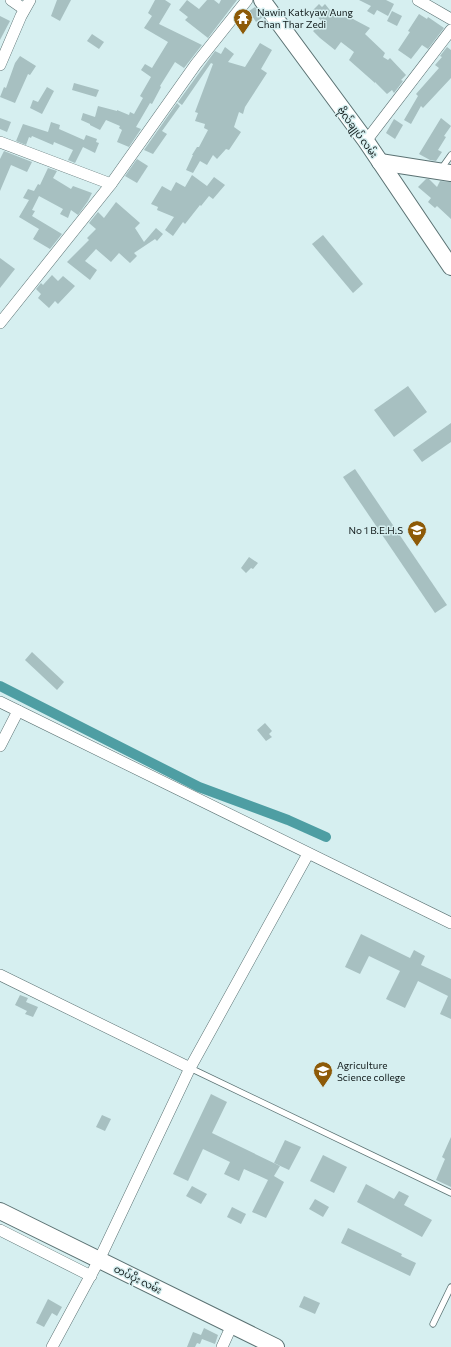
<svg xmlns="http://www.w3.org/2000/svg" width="451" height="1347" viewBox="0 0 451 1347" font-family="Commissioner,'Noto Sans Myanmar',sans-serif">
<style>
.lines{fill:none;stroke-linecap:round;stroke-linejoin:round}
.canal{stroke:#4e9ea3;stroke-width:10}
.building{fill:#a7c0c1}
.lane-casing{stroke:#5b7273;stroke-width:7}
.street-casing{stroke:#5b7273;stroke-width:12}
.secondary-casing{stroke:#5b7273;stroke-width:18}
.lane{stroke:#fff;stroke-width:5.5}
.street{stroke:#fff;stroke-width:11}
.secondary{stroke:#fff;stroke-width:16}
.labels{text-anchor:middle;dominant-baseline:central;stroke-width:3;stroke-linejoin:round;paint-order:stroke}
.poi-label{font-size:10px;fill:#121b1b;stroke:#d6eff0;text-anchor:start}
.street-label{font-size:10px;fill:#121b1b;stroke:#d6eff0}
</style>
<rect width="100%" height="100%" fill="#d6eff0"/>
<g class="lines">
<polyline class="canal" points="0,686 199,787 288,820 326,837"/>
</g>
<g class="building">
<polygon points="57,0 71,0 60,21 51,16"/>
<polygon points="155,0 165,0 171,4 159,24 202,45 184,68 175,62 160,86 161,87 152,104 150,103 136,127 141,129 129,147 117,142 122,130 119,128 120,126 106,120 100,130 90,125 90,124 81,120 83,113 95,117 98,106 117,111 117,110 129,115 130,112 134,114 143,98 140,96 151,77 141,70 145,64 152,68 168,42 144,28 152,16 148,13"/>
<polygon points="187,0 199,9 207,0 214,0 219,4 221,0 237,0 208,38 185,20 188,17 179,10"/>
<polygon points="359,0 386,0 394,4 388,16 377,10 374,15 367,11 371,6"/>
<polygon points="319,4 322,7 325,4 333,14 336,10 370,28 365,34 385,53 383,57 388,60 390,58 406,75 401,80 403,81 394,93 392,90 387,94 375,82 375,83 349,60 354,52 341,42 335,50 320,38 313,31 323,23 312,11"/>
<polygon points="255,7 263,17 256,22 249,11"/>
<polygon points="392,11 402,16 397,26 387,21"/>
<polygon points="419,14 427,19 428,17 444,28 428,49 422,45 411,59 398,50 410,32 408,31"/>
<polygon points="0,16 10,21 0,40"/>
<polygon points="92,34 104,42 99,49 87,41"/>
<polygon points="260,43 272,50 261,69 267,73 245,107 243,114 239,112 234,127 241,132 229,150 226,149 217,159 213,155 207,165 200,161 193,173 186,170 193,155 192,155 197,147 199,147 208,130 204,128 205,124 195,121 198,113 195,112 213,64 211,63 182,105 178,102 215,51 221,54 225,47 234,54 228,62 245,67"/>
<polygon points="447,47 451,50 451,78 423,108 421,106 411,124 404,120 418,96 416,94 439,68 435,65 442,57 440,56"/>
<polygon points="20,56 36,66 30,75 28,74 15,103 0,97 4,87 6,88 15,63"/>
<polygon points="74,83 99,90 96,97 72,90"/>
<polygon points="47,87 54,91 42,114 30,108 33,100 38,102"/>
<polygon points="177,103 180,106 162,131 167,134 153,154 144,150"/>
<polygon points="0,118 11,122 7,132 0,129"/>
<polygon points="441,118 451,126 444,136 446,137 438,150 442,152 436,161 430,160 419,154"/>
<polygon points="394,119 403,125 395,139 386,133"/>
<polygon points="51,122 60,125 59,129 84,140 86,135 97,139 96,142 99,143 95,153 83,147 75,163 68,160 73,150 54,142 53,145 32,136 31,138 29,137 26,145 16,141 23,124 48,132"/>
<polygon points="4,151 32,162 27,172 11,165 0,191 0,159"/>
<polygon points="137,159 148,166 137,183 125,176"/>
<polygon points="48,168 57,171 53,178 71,189 73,186 92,193 88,201 78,215 71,210 68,218 60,214 63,209 39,196 32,210 35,211 32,216 62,234 50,249 33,239 39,229 19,217 29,200 23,198 28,189 34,191 38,184 40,185"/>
<polygon points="192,175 207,186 214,177 225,185 213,199 209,196 201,206 200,205 185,224 183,222 173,236 165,230 174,217 157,210 158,207 151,204 162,186 171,191 176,182 185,187"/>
<polygon points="426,179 429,179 437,187 440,181 451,182 451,219 437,206 435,208 428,202 431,198 418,187"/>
<polygon points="116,202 140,223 135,228 144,242 156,228 163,234 157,241 155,239 134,253 137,256 130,263 119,253 111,262 96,249 85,261 97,270 90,280 67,262 89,240 87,238 96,229 89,223 98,212 104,218"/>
<polygon points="323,235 363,284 353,293 312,244"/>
<polygon points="0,258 15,269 0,288"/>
<polygon points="52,275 58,281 63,276 75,286 58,304 55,301 49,308 38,298 41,294 36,289 41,283 43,285"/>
<polygon points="408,386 427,412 394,437 374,410"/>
<polygon points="451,423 451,442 422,462 413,450"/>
<polygon points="355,469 447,605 435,613 343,477"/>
<polygon points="249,557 258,563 253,569 251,568 246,573 241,568"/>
<polygon points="32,652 64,682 57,690 25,660"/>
<polygon points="265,723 272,731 269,734 272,737 266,741 257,730"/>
<polygon points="361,934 410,958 414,950 425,956 421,965 451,979 451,1019 440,1014 448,996 418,981 405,1008 386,999 400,971 369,956 360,974 345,967"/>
<polygon points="20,995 28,998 26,1002 38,1007 33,1017 25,1014 27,1011 15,1005"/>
<polygon points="211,1094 227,1102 212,1133 280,1166 274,1176 284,1182 266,1218 252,1212 268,1180 244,1169 239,1181 224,1174 230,1162 203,1149 188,1181 173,1174"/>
<polygon points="102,1115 111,1119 105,1131 96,1127"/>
<polygon points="451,1137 451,1187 436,1180 445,1159 442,1157"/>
<polygon points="285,1140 301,1147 289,1170 274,1163"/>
<polygon points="323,1155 347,1167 334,1193 310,1181"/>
<polygon points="366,1184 394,1199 399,1191 409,1196 404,1205 432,1220 422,1237 357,1202"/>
<polygon points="192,1186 207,1194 201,1204 186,1196"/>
<polygon points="315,1199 329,1207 323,1217 309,1209"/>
<polygon points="232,1207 246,1214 241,1224 227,1217"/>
<polygon points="348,1228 402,1254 401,1256 416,1263 410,1276 341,1243"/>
<polygon points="304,1296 320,1303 315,1314 299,1307"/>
<polygon points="48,1299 62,1307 57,1316 52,1313 44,1327 36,1323"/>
<polygon points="204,1328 218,1335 215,1344 202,1339 200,1344 197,1343 195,1347 187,1347 193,1332 201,1335"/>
</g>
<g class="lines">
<defs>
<g id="lane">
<polyline points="441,169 451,155"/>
<polyline points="190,1068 451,1193"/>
<polyline points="433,1324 451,1287"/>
</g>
<g id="street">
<polyline points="11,0 24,9"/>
<polyline points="418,0 451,19"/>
<polyline points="0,65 21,16 30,0"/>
<polyline points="366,141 451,30"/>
<polyline points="0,142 111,184"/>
<polyline points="0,323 111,184 196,64 247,0"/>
<polyline points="0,702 451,923"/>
<polyline points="0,746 18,711"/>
<polyline points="0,975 190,1068"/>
<polyline points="0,1230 91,1276"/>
<polyline points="52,1347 99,1260 190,1068 308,854"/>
<polyline points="222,1347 232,1325"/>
</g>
<g id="secondary">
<polyline points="262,0 366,141 451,267"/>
<polyline points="380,162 451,173"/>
<polyline points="0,1211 276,1347"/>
</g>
</defs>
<use href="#lane" class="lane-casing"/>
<use href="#street" class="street-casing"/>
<use href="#secondary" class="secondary-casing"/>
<use href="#lane" class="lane"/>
<use href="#street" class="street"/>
<use href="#secondary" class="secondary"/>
</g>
<defs>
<symbol id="temple-pin" viewBox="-11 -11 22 30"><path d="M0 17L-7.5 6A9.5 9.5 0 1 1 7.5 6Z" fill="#8d5a08" stroke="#d6eff0"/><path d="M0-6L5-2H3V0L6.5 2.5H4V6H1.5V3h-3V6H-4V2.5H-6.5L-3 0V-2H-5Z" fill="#fff"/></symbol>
<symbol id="school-pin" viewBox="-11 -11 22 30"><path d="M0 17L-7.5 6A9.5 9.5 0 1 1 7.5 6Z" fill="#8d5a08" stroke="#d6eff0"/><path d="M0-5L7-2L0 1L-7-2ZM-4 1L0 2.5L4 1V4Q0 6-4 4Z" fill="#fff"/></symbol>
</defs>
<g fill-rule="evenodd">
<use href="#temple-pin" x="232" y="7" width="22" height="30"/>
<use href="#school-pin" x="406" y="519" width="22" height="30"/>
<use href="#school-pin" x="312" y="1060" width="22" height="30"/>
</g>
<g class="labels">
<g class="poi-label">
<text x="257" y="12">Nawin Katkyaw Aung<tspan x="257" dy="12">Chan Thar Zedi</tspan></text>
<text x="403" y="530" text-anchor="end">No 1 B.E.H.S</text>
<text x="337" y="1065">Agriculture<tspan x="337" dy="12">Science college</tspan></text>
</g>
<g class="street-label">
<text transform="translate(358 132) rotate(54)">ဗိုလ်ချုပ် လမ်း</text>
<text transform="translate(138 1279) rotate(26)">တပ်ပိုး လမ်း</text>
</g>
</g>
</svg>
